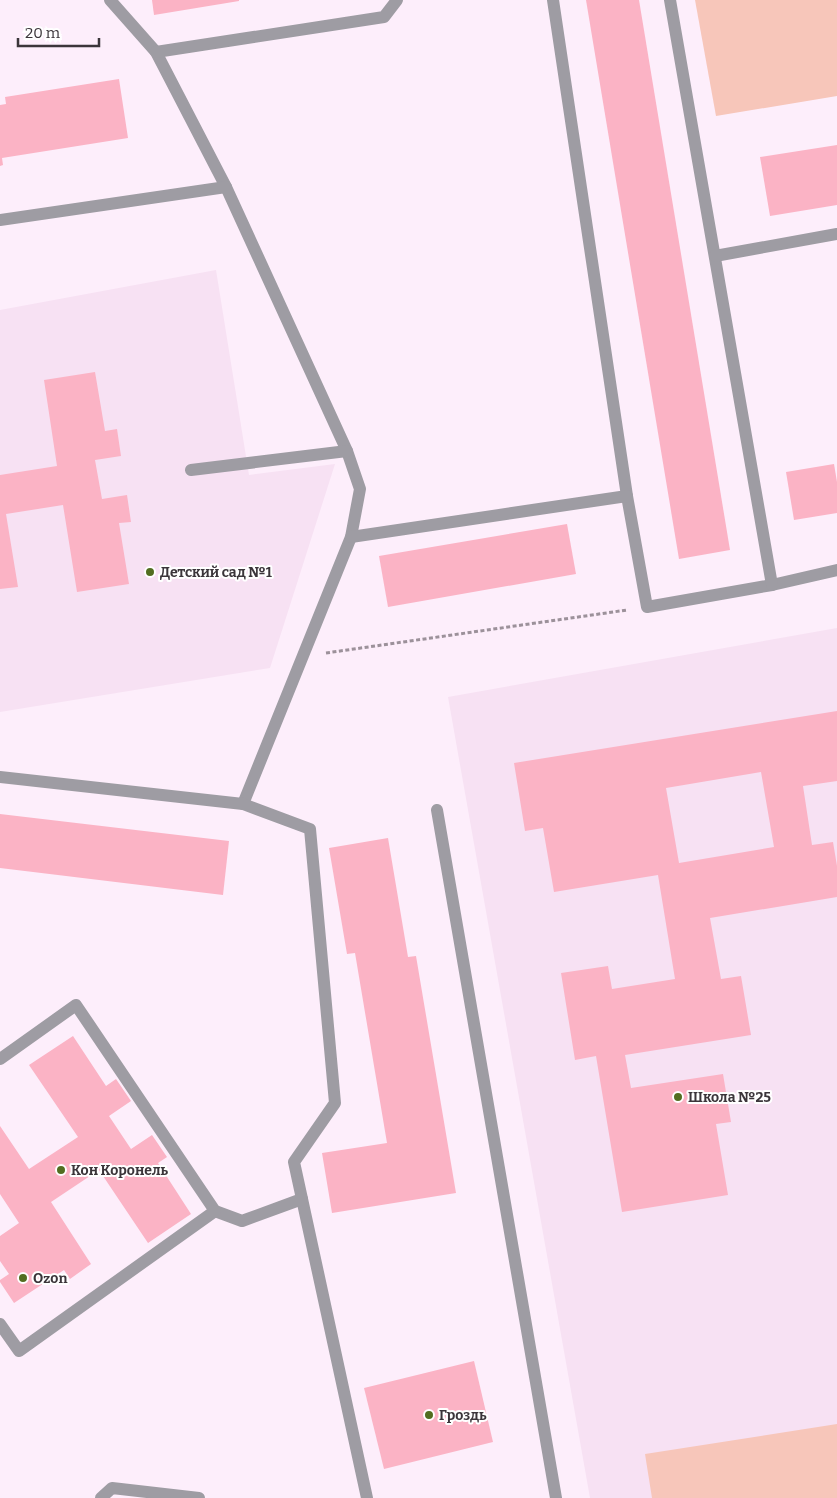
<svg xmlns="http://www.w3.org/2000/svg" width="837" height="1498" viewBox="0 0 837 1498" font-family="Bitter,serif">
<style>
.built{fill:#f7e1f3}
.green{fill:#f7c6ba}
.building{fill:#fbb3c5;fill-rule:evenodd}
.lines{fill:none;stroke-linecap:round;stroke-linejoin:round}
.path{stroke:#9c919a;stroke-width:3;stroke-dasharray:4 2.5;stroke-linecap:butt}
.lane{stroke:#9e9ca3;stroke-width:12}
.poi-dot{fill:#526d20;stroke:#fff;stroke-width:2}
.labels{text-anchor:middle;dominant-baseline:central;stroke-width:4;stroke-linejoin:round;paint-order:stroke}
.poi-label{font-size:14px;font-weight:bold;fill:#3b353a;stroke:#fff;text-anchor:start}
</style>
<rect width="100%" height="100%" fill="#fdeefb"/>
<g class="built">
<polygon points="216,270 249,475 335,464 270,668 0,712 0,310"/>
<polygon points="837,628 837,1498 590,1498 448,697"/>
</g>
<g class="green">
<polygon points="695,0 837,0 837,96 716,116"/>
<polygon points="837,1424 837,1498 652,1498 645,1454"/>
</g>
<g class="building">
<polygon points="152,0 239,0 239,1 154,15"/>
<polygon points="586,0 639,0 730,550 679,559"/>
<polygon points="119,79 128,138 2,158 3,165 0,166 0,105 6,104 5,97"/>
<polygon points="837,145 837,205 770,216 760,157"/>
<polygon points="95,372 105,431 117,429 121,456 95,460 102,499 127,495 131,522 119,523 129,584 77,592 63,505 6,514 18,587 0,589 0,475 57,466 44,380"/>
<polygon points="834,464 837,482 837,513 794,520 786,472"/>
<polygon points="567,524 576,574 388,607 379,556"/>
<path d="M837,711v70l-34,5 9,59 21,-3 4,24v31l-127,21 11,61 20,-3 10,59 -126,20 6,33 92,-14 8,48 -15,2 12,71 -106,17 -26,-156 -21,4 -14,-87 47,-7 4,23 63,-10 -17,-104 -104,17 -11,-64 -18,3 -11,-68zM761,772l13,75 -95,16 -13,-75z"/>
<polygon points="0,814 229,841 223,895 0,868"/>
<polygon points="388,838 408,957 416,956 456,1193 332,1213 322,1153 387,1143 355,953 347,954 329,848"/>
<polygon points="73,1036 106,1086 116,1079 131,1101 109,1116 131,1149 152,1135 167,1157 158,1163 191,1214 148,1243 99,1170 51,1202 91,1264 70,1279 64,1270 14,1303 0,1282 0,1280 9,1274 0,1261 0,1236 19,1223 0,1194 0,1126 29,1169 78,1137 29,1065"/>
<polygon points="474,1361 493,1442 384,1469 364,1388"/>
</g>
<g class="lines">
<polyline class="path" points="326,653 627,610"/>
<g class="lane">
<polyline points="110,0 156,52 226,187"/>
<polyline points="553,0 627,496 647,607 772,585 837,570"/>
<polyline points="670,0 772,585"/>
<polyline points="156,52 384,17 397,0"/>
<polyline points="0,220 226,187 347,451 360,489 351,537 243,804"/>
<polyline points="715,256 837,234"/>
<polyline points="191,470 347,451"/>
<polyline points="351,537 627,496"/>
<polyline points="0,777 243,804 310,829 335,1103 294,1162 367,1498"/>
<polyline points="437,810 556,1498"/>
<polyline points="0,1059 76,1005 215,1211 242,1221 302,1199"/>
<polyline points="0,1324 19,1351 215,1211"/>
<polyline points="101,1498 112,1488 199,1498"/>
</g>
</g>
<g class="poi-dot">
<circle cx="150" cy="572" r="5"/>
<circle cx="678" cy="1097" r="5"/>
<circle cx="61" cy="1170" r="5"/>
<circle cx="23" cy="1278" r="5"/>
<circle cx="429" cy="1415" r="5"/>
</g>
<g class="labels">
<g class="poi-label">
<text x="160" y="572">Детский сад №1</text>
<text x="688" y="1097">Школа №25</text>
<text x="71" y="1170">Кон Коронель</text>
<text x="33" y="1278">Ozon</text>
<text x="439" y="1415">Гроздь</text>
</g>
</g>
<path d="M18 38v8h81v-8" fill="none" stroke="#3b353a" stroke-width="2.5"/>
<text x="25" y="38" font-size="15" fill="#3b353a" stroke="#ffffff" stroke-width="4" paint-order="stroke">20 m</text>
</svg>
